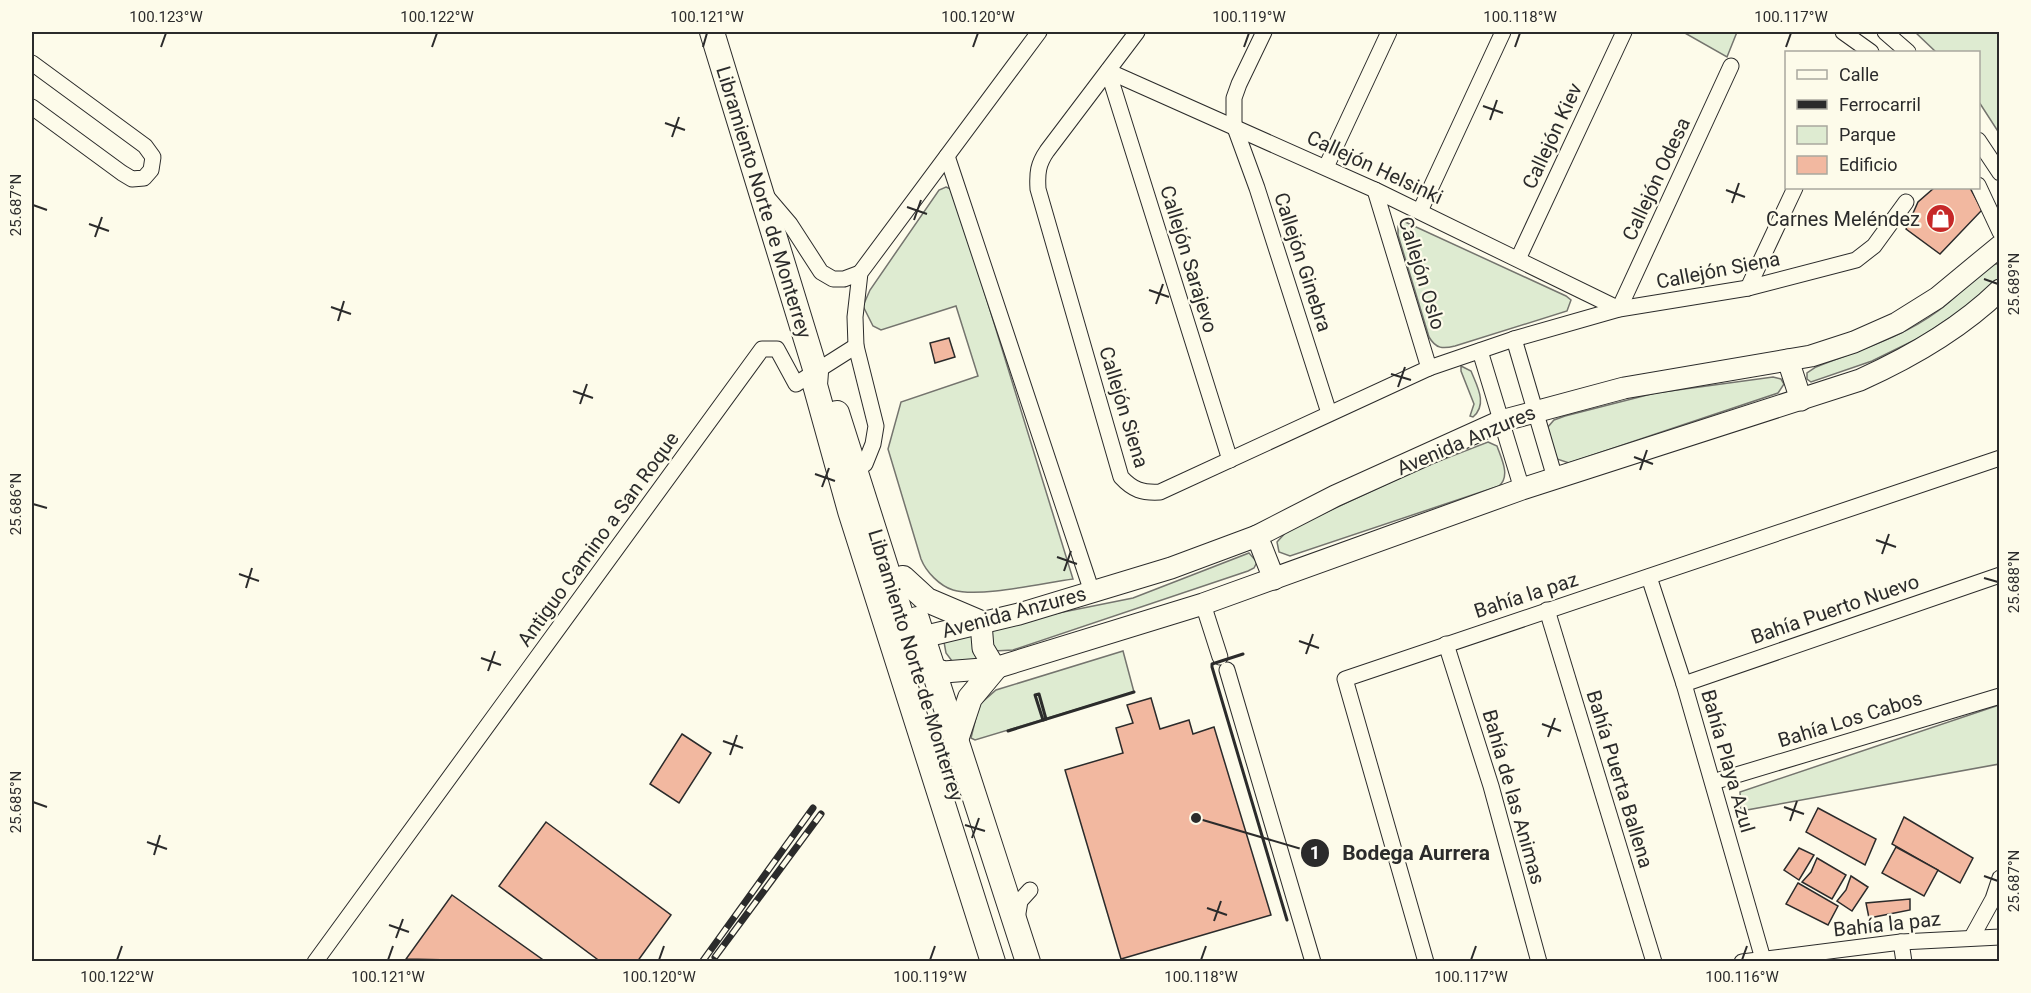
<svg xmlns="http://www.w3.org/2000/svg" width="2031" height="993" viewBox="0 0 2031 993" font-family="Roboto,sans-serif">
<style>
.green{fill:#deebd1;stroke:#74746e;stroke-width:1.5}
.building{fill:#f2b8a0;stroke:#2b2b2b;stroke-width:1.5}
.lines{fill:none;stroke-linecap:round;stroke-linejoin:round}
.street-casing{stroke:#2b2b2b;stroke-width:17}
.secondary-casing{stroke:#2b2b2b;stroke-width:23}
.primary-casing{stroke:#2b2b2b;stroke-width:26}
.street{stroke:#fdfbea;stroke-width:15}
.secondary{stroke:#fdfbea;stroke-width:21}
.primary{stroke:#fdfbea;stroke-width:24}
.rail-casing{stroke:#2b2b2b;stroke-width:7}
.rail{stroke:#fdfbea;stroke-width:4.5;stroke-dasharray:14;stroke-linecap:butt}
.wall{stroke:#2b2b2b;stroke-width:3}
.ticks{fill:none;stroke:#2b2b2b;stroke-width:2}
.labels{text-anchor:middle;dominant-baseline:central;stroke-width:4.5;stroke-linejoin:round;paint-order:stroke}
.street-label{font-size:20px;fill:#2b2b2b;stroke:#fdfbea}
.poi-label{font-size:20px;fill:#2b2b2b;stroke:#fdfbea;text-anchor:end}
.leader{fill:none;stroke:#2b2b2b;stroke-width:2}
.callout-dot{fill:#2b2b2b;stroke:#fdfbea;stroke-width:2}
.mark-label{font-size:18px;text-anchor:middle;font-weight:bold;fill:#fff}
.callout-label{font-size:21px;text-anchor:middle;font-weight:bold;fill:#2b2b2b;stroke:#fdfbea;stroke-width:4.5;stroke-linejoin:round;paint-order:stroke}
.neatline{fill:none;stroke:#2b2b2b;stroke-width:2}
.ticks-label{font-size:15px;text-anchor:middle;fill:#2b2b2b}
</style>
<rect width="100%" height="100%" fill="#fdfbea"/>
<g class="green">
<polygon points="1683,32 1737,32 1727,57"/>
<polygon points="1915,32 1999,32 1999,133 1979,102 1978,52 1936,52"/>
<path d="M946,187l7,3 120,389c-30,4 -93,19 -120,11 -13,-4 -27,-18 -32,-31l-33,-110 13,-47 77,-26 -22,-70 -75,24 -8,-4 -10,-20 7,-16 69,-100z"/>
<path d="M1403,221l163,75 5,4 -4,11 -112,35c-12,3 -19,3 -26,-9l-31,-102v-9z"/>
<path d="M1995,264h4v15l-30,26 -48,32 -49,24 -61,21 -4,-3v-6l9,-6c42,-17 84,-28 122,-56 20,-14 36,-35 57,-47z"/>
<path d="M1461,366l10,5c6,15 17,33 2,46l-3,-1 4,-12 -13,-33z"/>
<polygon points="1773,377 1781,379 1784,384 1778,393 1569,463 1557,459 1547,428 1554,420 1565,416 1655,393"/>
<path d="M1488,442l9,4c4,12 14,30 2,40l-209,70 -11,-4 -2,-10 11,-12 133,-62z"/>
<polygon points="1249,553 1257,562 1254,568 1248,571 1013,650 994,651 990,630 998,625 1133,598"/>
<polygon points="977,630 983,660 952,661 946,653 944,642"/>
<polygon points="1123,651 1134,692 975,740 971,738 979,705 996,690"/>
<polygon points="1999,705 1999,764 1741,811 1740,792"/>
</g>
<g class="building">
<polygon points="1934,188 1970,188 1982,210 1940,254 1906,229 1918,202"/>
<polygon points="949,338 955,357 935,363 930,343"/>
<polygon points="1151,698 1160,729 1189,720 1193,734 1214,727 1271,915 1121,959 1065,770 1123,753 1116,728 1133,723 1127,705"/>
<polygon points="682,734 711,753 679,803 650,784"/>
<polygon points="1818,808 1876,839 1865,865 1806,832"/>
<polygon points="1904,817 1973,858 1960,883 1892,844"/>
<polygon points="546,822 671,915 637,962 601,962 499,886"/>
<polygon points="1896,847 1938,870 1924,896 1882,873"/>
<polygon points="1799,848 1814,855 1799,880 1784,870"/>
<polygon points="1817,858 1846,875 1832,899 1802,882 1811,872"/>
<polygon points="1851,876 1868,887 1852,911 1837,901 1846,890"/>
<polygon points="1798,883 1838,906 1828,925 1786,904"/>
<polygon points="452,895 546,962 406,959"/>
<polygon points="1910,899 1910,910 1869,918 1866,903"/>
</g>
<g class="lines">
<defs>
<g id="street">
<path d="M1137,32l-90,119c-9,13 -10,22 -9,38l83,288c12,13 21,16 39,15l269,-124 85,-29 105,-30 129,-21 108,-28 18,-14 32,-44"/>
<polyline points="1264,32 1239,84 1234,98 1234,125 1257,188 1329,413"/>
<polyline points="1843,32 1871,52"/>
<polyline points="1885,32 1908,52"/>
<polyline points="32,63 145,146 153,157 151,170 144,178 132,179 122,173 32,107"/>
<polyline points="1108,71 1375,190 1619,309 1731,66"/>
<polyline points="1108,71 1230,460"/>
<polyline points="1978,140 2000,173"/>
<polyline points="947,156 1092,592"/>
<polyline points="1326,167 1389,32"/>
<polyline points="1978,185 2000,232"/>
<polyline points="1375,190 1429,368"/>
<polyline points="767,197 790,224 821,272 833,279 844,279 860,273"/>
<polyline points="1420,211 1503,32"/>
<polyline points="1518,259 1624,32"/>
<polyline points="1748,288 1795,188"/>
<polyline points="1514,339 1555,478"/>
<polyline points="1480,351 1522,489"/>
<polyline points="865,464 873,444 876,426 856,346 855,317 860,273 1039,32"/>
<polyline points="1649,577 1684,684 1763,959"/>
<polyline points="1203,604 1220,657"/>
<polyline points="1547,610 1654,962"/>
<polyline points="1446,644 1491,786 1539,962"/>
<polyline points="1227,670 1313,962"/>
<polyline points="1684,684 2000,575"/>
<polyline points="1713,782 2000,696"/>
<polyline points="1017,919 1020,901 1030,890"/>
<polyline points="1972,937 1993,899 2000,878"/>
<polyline points="1901,942 1904,962"/>
<polyline points="315,962 762,349 777,349 796,384 856,346"/>
<polyline points="1426,962 1345,679 2000,458"/>
<polyline points="1742,962 1901,942 2000,937"/>
</g>
<g id="secondary">
<path d="M2000,246l-63,52 -40,25 -43,19 -43,14 -187,32 -123,33 -166,75 -78,40 -86,32 -152,46 -88,21 -13,11 -3,15 29,11 51,-4 208,-64 319,-115 338,-109c51,-23 100,-51 140,-90"/>
<polyline points="1788,360 1801,400"/>
<polyline points="1257,536 1274,579"/>
<polyline points="981,623 983,648 995,668"/>
</g>
<g id="primary">
<polyline points="712,32 816,372 815,385 850,511 993,962"/>
<polyline points="837,413 911,646"/>
<polyline points="903,578 927,600 981,623"/>
<polyline points="917,619 1028,962"/>
<polyline points="957,737 970,698 995,668"/>
</g>
</defs>
<use href="#street" class="street-casing"/>
<use href="#secondary" class="secondary-casing"/>
<use href="#primary" class="primary-casing"/>
<use href="#street" class="street"/>
<use href="#secondary" class="secondary"/>
<use href="#primary" class="primary"/>
<defs>
<g id="rail">
<polyline points="715,957 821,814"/>
<polyline points="702,962 813,808"/>
</g>
</defs>
<use href="#rail" class="rail-casing"/>
<use href="#rail" class="rail"/>
<g class="wall">
<polyline points="1243,654 1212,664 1212,667 1287,920"/>
<polygon points="1039,694 1046,719 1043,720 1035,695"/>
<polyline points="1008,731 1134,692"/>
</g>
</g>
<path class="ticks" d="M161,47l5,-14M432,47l5,-14M703,47l4,-14M973,47l5,-14M1244,47l5,-14M1515,47l5,-14M1786,47l5,-14M1483,106l20,7M1490,120l7,-20M665,123l20,7M672,137l7,-20M1726,190l19,7M1732,203l7,-20M33,205l14,5M907,207l20,7M914,220l7,-20M89,224l20,7M95,237l7,-20M1984,279l14,5M1149,290l20,7M1156,304l7,-20M331,307l20,7M338,321l6,-20M1391,374l20,6M1398,387l7,-20M573,391l20,7M580,404l7,-20M1634,457l19,7M1640,470l7,-20M815,474l20,7M822,487l7,-19M33,504l14,4M1876,540l20,7M1882,554l7,-20M1057,557l20,7M1064,571l7,-20M239,574l20,7M1984,578l14,4M246,588l6,-20M1299,641l20,7M1306,654l7,-20M481,658l20,7M488,671l7,-20M1542,724l19,7M1548,737l7,-19M723,741l20,7M730,755l7,-20M33,802l14,5M1784,807l20,7M1790,821l7,-20M965,825l20,6M972,838l7,-20M147,842l20,7M154,855l6,-20M1984,876l14,5M1207,908l20,7M1214,921l7,-20M389,925l20,7M396,938l7,-19M117,960l5,-14M388,960l5,-14M659,960l5,-14M930,960l5,-14M1201,960l5,-14M1471,960l5,-14M1742,960l5,-14"/>
<defs>
<symbol id="shop-disc" viewBox="-11 -11 22 22"><circle r="9.5" fill="#c62828" stroke="#fdfbea"/><path d="M-5-2.5h2.3a2.7 3.5 0 0 1 5.4 0H5L5.5 6h-11ZM-1.5-2.5h3a1.5 2.3 0 0 0-3 0Z" fill="#fff"/></symbol>
</defs>
<g fill-rule="evenodd">
<use href="#shop-disc" x="1924" y="202" width="33" height="33"/>
</g>
<g class="labels">
<g class="street-label">
<text transform="translate(1552 136) rotate(-65)">Callejón Kiev</text>
<text transform="translate(1375 167) rotate(25)">Callejón Helsinki</text>
<text transform="translate(1656 179) rotate(-65)">Callejón Odesa</text>
<text transform="translate(764 202) rotate(73)">Libramiento Norte de Monterrey</text>
<text transform="translate(1189 259) rotate(73)">Callejón Sarajevo</text>
<text transform="translate(1303 262) rotate(72)">Callejón Ginebra</text>
<text transform="translate(1718 270) rotate(-11)">Callejón Siena</text>
<text transform="translate(1422 273) rotate(73)">Callejón Oslo</text>
<text transform="translate(1124 407) rotate(73)">Callejón Siena</text>
<text transform="translate(1466 440) rotate(-23)">Avenida Anzures</text>
<text transform="translate(598 539) rotate(-54)">Antiguo Camino a San Roque</text>
<text transform="translate(1526 595) rotate(-18)">Bahía la paz</text>
<text transform="translate(1835 609) rotate(-19)">Bahía Puerto Nuevo</text>
<text transform="translate(1014 612) rotate(-15)">Avenida Anzures</text>
<text transform="translate(916 665) rotate(73)">Libramiento Norte de Monterrey</text>
<text transform="translate(1850 719) rotate(-17)">Bahía Los Cabos</text>
<text transform="translate(1728 761) rotate(74)">Bahía Playa Azul</text>
<text transform="translate(1620 779) rotate(73)">Bahía Puerta Ballena</text>
<text transform="translate(1514 797) rotate(74)">Bahía de las Animas</text>
<text transform="translate(1887 924) rotate(-6)">Bahía la paz</text>
</g>
<g class="poi-label">
<text x="1920" y="219">Carnes Meléndez</text>
</g>
</g>
<path class="leader" d="M1196 818L1315 853"/>
<g class="callout-dot">
<circle cx="1196" cy="818" r="6"/>
<circle cx="1315" cy="853" r="15"/>
</g>
<g class="mark-label">
<text x="1315" y="859">1</text>
</g>
<g class="callout-label">
<text x="1416" y="860">Bodega Aurrera</text>
</g>
<rect width="2031" height="993" fill="none" stroke="#fdfbea" stroke-width="66"/>
<rect x="1785" y="51" width="195" height="138" fill="#fdfbea" stroke="#a9a89e" stroke-width="1.5"/>
<rect x="1797" y="70" width="30" height="9" fill="#fdfbea" stroke="#a9a89e" stroke-width="1.5"/>
<text x="1839" y="81" font-size="18" fill="#2b2b2b">Calle</text>
<rect x="1797" y="100" width="30" height="9" fill="#2b2b2b" stroke="#a9a89e" stroke-width="1.5"/>
<text x="1839" y="111" font-size="18" fill="#2b2b2b">Ferrocarril</text>
<rect x="1797" y="126" width="30" height="18" fill="#deebd1" stroke="#a9a89e" stroke-width="1.5"/>
<text x="1839" y="141" font-size="18" fill="#2b2b2b">Parque</text>
<rect x="1797" y="156" width="30" height="18" fill="#f2b8a0" stroke="#a9a89e" stroke-width="1.5"/>
<text x="1839" y="171" font-size="18" fill="#2b2b2b">Edificio</text>
<rect x="33" y="33" width="1965" height="927" class="neatline"/>
<g class="ticks-label">
<text x="166" y="22">100.123°W</text>
<text x="437" y="22">100.122°W</text>
<text x="707" y="22">100.121°W</text>
<text x="978" y="22">100.120°W</text>
<text x="1249" y="22">100.119°W</text>
<text x="1520" y="22">100.118°W</text>
<text x="1791" y="22">100.117°W</text>
<text transform="translate(16 205) rotate(-90)" y="5">25.687°N</text>
<text transform="translate(2014 284) rotate(-90)" y="5">25.689°N</text>
<text transform="translate(16 504) rotate(-90)" y="5">25.686°N</text>
<text transform="translate(2014 582) rotate(-90)" y="5">25.688°N</text>
<text transform="translate(16 802) rotate(-90)" y="5">25.685°N</text>
<text transform="translate(2014 881) rotate(-90)" y="5">25.687°N</text>
<text x="117" y="982">100.122°W</text>
<text x="388" y="982">100.121°W</text>
<text x="659" y="982">100.120°W</text>
<text x="930" y="982">100.119°W</text>
<text x="1201" y="982">100.118°W</text>
<text x="1471" y="982">100.117°W</text>
<text x="1742" y="982">100.116°W</text>
</g>
</svg>
